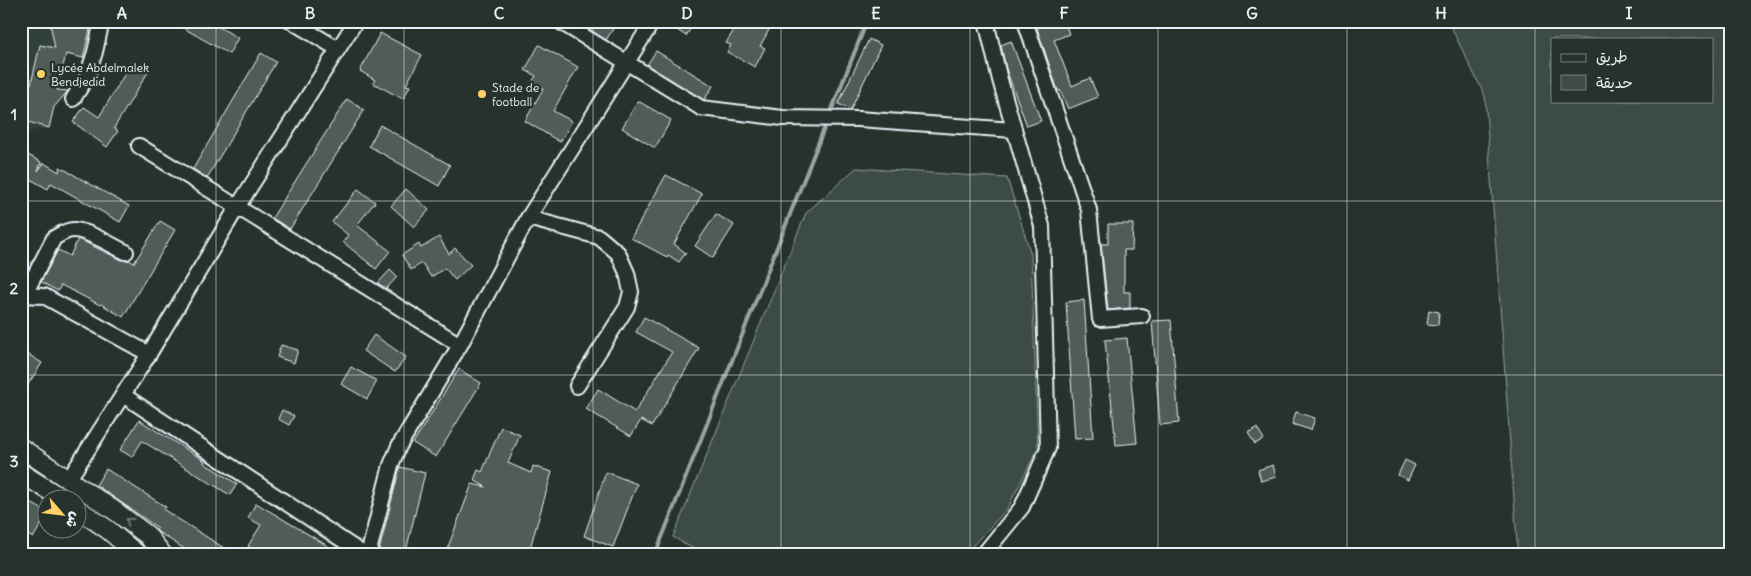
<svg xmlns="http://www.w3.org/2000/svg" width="1751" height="576" viewBox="0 0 1751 576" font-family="Delius,'Playpen Sans Arabic',sans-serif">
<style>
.built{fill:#333f3a}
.green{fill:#3e4b47;stroke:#939ea0;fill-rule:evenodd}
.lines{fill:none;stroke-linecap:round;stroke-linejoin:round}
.stream{stroke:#98a3a5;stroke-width:4}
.building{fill:#505c59;stroke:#e8f1f8}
.minor-casing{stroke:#e8f1f8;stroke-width:18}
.major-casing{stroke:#e8f1f8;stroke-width:21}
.minor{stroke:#26332d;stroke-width:14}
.major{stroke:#26332d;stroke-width:18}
.oneway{stroke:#6a7674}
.grid{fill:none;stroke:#e8f1f8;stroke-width:1;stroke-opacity:0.55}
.poi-dot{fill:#ffd166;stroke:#26332d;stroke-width:2}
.labels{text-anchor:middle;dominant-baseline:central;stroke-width:5;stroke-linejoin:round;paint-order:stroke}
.poi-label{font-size:12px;fill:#e8f1f8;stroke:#26332d;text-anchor:start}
.neatline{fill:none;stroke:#e8f1f8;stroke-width:2}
.grid-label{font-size:16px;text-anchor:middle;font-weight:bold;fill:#e8f1f8}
</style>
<rect width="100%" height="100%" fill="#26332d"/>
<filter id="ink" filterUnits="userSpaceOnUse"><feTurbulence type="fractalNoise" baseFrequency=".02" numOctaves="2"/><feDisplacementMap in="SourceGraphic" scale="10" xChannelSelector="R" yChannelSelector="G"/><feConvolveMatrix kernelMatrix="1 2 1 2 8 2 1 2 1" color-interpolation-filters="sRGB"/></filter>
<g filter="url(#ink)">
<polygon class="built" points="21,21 92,21 83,58 66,54 57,90 70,91 54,107 49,128 21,133"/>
<g class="green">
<path d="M1448,21h282v534h-212l-33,-459zM1552,39h160v62h-160z"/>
<polygon points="856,168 1007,178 1031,254 1038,448 1007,509 964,555 886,555 873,549 870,555 704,555 673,537 806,213"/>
</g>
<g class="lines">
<g class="stream">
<polyline points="830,114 867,21"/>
<polyline points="655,555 827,121"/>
</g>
</g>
<g class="building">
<polygon points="58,21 92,21 83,58 66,54 57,90 68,91 54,107 49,128 25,121 26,116 21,115 21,88 31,84 40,45 55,48 50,23 57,23"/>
<polygon points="171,21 209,21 238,38 229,54"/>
<polygon points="576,21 618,21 606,40"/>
<polygon points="664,21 695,21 686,36"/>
<polygon points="754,21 774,21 760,46 765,48 755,67 727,52 731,45 726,43 739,22 747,26 748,24 752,26"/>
<polygon points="1054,21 1064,21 1069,34 1054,40 1072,86 1090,78 1098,97 1068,109 1060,90 1058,91 1037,28"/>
<polygon points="380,33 422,55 406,85 410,86 403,99 373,83 375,80 360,71"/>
<polygon points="869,39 881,45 851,109 838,104"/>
<polygon points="1011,41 1041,121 1027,126 1006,69 1001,45"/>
<polygon points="539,45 578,67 553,111 572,121 560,142 525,121 543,89 532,82 536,76 525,70"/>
<polygon points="656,51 713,86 704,100 647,65"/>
<polygon points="261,53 276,62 207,178 193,169"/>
<polygon points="132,62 148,72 114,128 118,131 107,147 73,122 84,107 99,117"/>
<polygon points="347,99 364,110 290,229 272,218"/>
<polygon points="638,101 671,120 655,148 622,128"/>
<polygon points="380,125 450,165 439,186 369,146"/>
<polygon points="21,151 41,162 38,171 44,163 59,172 60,167 129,206 120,222 51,183 48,189 21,174"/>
<polygon points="666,175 702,194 674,244 686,253 679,262 668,255 667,257 631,238"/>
<polygon points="358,189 375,202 357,225 390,251 376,269 343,242 348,235 332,222"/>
<polygon points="406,189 429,210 414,227 391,206"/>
<polygon points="716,214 734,225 713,258 695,246"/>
<polygon points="160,221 175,230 123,317 101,304 100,305 61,285 58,291 41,282 58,250 70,256 78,239 122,260 129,260 134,263"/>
<polygon points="1108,224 1133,224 1132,250 1124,250 1124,292 1130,292 1130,308 1108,310 1101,244 1108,244"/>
<polygon points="439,237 449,254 455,248 471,265 455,280 445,268 431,277 422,263 411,270 402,255 419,244 421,248"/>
<polygon points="390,270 397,277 386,289 378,283"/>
<polygon points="1084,300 1093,438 1075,439 1066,302"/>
<polygon points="1429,310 1439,312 1438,325 1427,324"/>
<polygon points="644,317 699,348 652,426 641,420 631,436 586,409 598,389 635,412 672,352 636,332"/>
<polygon points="1171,320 1179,423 1160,425 1152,321"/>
<polygon points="374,335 406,357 395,372 363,351"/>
<polygon points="1127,338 1137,443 1116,445 1105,340"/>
<polygon points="281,345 298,350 294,363 277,357"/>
<polygon points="21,350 42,363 21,395"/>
<polygon points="351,367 377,381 367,399 341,384"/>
<polygon points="459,369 481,383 436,457 413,443"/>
<polygon points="282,410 294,416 289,425 278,419"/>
<polygon points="1296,412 1315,418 1311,430 1292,424"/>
<polygon points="139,420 205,461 204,463 237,484 230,495 142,441 132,457 120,450"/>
<polygon points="501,427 520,435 508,463 531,473 533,466 552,472 528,555 445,555 472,484 486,487 474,480 478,470 482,472"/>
<polygon points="1257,428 1264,439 1255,444 1248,433"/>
<polygon points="1405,460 1415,465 1408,480 1398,475"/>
<polygon points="1273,465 1276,477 1261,481 1258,470"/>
<polygon points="400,467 425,473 405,555 378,555"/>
<polygon points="106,469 166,507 164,510 235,555 194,555 158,532 156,530 158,528 96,485"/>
<polygon points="606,472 637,484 613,547 584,536"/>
<polygon points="21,497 48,513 33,538 21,531"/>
<polygon points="256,503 286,521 343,555 262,555 248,546 261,525 248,518"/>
</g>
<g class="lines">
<defs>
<g id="minor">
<polyline points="291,21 338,49"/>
<polyline points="559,21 701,108 783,118 858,119 1014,130"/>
<polyline points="1025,21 1089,210 1100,319 1142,316"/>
<polyline points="73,99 87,77 95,52 102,21"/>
<polyline points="139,146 460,345"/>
<polyline points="528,218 599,237 618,253 627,273 631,292 627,307 577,386"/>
<path d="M25,294l29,-56c6,-3 12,-8 19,-8 15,0 39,16 53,22"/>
<polyline points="21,295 44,296 149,354"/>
<polyline points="123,395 365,555"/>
<polyline points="69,479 149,354 238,206 356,21"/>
<polyline points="368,555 391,465 399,446 460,345 528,218 653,21"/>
<polyline points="983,555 1022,507 1048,448 1042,226 1000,80 986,21"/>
</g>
<g id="major">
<polyline points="21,448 115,511 147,535 163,555"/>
<polyline points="21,473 61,498"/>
<polyline points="78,509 107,529 138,555"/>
</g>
</defs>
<use href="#minor" class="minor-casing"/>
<use href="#major" class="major-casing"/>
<use href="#minor" class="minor"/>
<use href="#major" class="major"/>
</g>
<defs><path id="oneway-chevron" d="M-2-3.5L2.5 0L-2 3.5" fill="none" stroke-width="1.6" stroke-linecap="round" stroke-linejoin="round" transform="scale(1.25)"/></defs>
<use class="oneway" href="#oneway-chevron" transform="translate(129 521) rotate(-143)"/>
</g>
<path class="grid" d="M216,21v534M404,21v534M593,21v534M781,21v534M970,21v534M1158,21v534M1347,21v534M1535,21v534M21,201h1709M21,375h1709"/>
<g class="poi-dot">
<circle cx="41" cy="74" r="5"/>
<circle cx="482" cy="94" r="5"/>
</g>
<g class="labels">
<g class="poi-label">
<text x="51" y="67">Lycée Abdelmalek<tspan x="51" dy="14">Bendjedid</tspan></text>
<text x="492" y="87">Stade de<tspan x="492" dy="14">football</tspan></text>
</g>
</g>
<rect width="1751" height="576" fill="none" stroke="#26332d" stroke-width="55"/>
<rect x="1551" y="38" width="162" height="65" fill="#26332d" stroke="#747f7e"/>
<rect x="1561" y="54" width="25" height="8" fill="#26332d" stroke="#747f7e"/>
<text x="1596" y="62" font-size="15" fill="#e8f1f8">طريق</text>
<rect x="1561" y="75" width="25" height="15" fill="#3e4b47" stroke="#747f7e"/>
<text x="1596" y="88" font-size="15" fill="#e8f1f8">حديقة</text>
<g transform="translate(62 514) rotate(118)"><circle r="24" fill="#26332d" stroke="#747f7e"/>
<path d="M0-4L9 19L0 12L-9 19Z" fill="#ffd166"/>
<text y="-8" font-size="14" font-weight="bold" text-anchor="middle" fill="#e8f1f8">ش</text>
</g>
<rect x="28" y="28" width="1696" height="520" class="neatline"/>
<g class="grid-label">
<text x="122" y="19">A</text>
<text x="310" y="19">B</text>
<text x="499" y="19">C</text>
<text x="687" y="19">D</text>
<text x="876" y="19">E</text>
<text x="1064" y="19">F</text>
<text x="1252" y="19">G</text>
<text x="1441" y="19">H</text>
<text x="1629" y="19">I</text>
<text x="14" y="120">1</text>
<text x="14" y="294">2</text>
<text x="14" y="467">3</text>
</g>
</svg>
